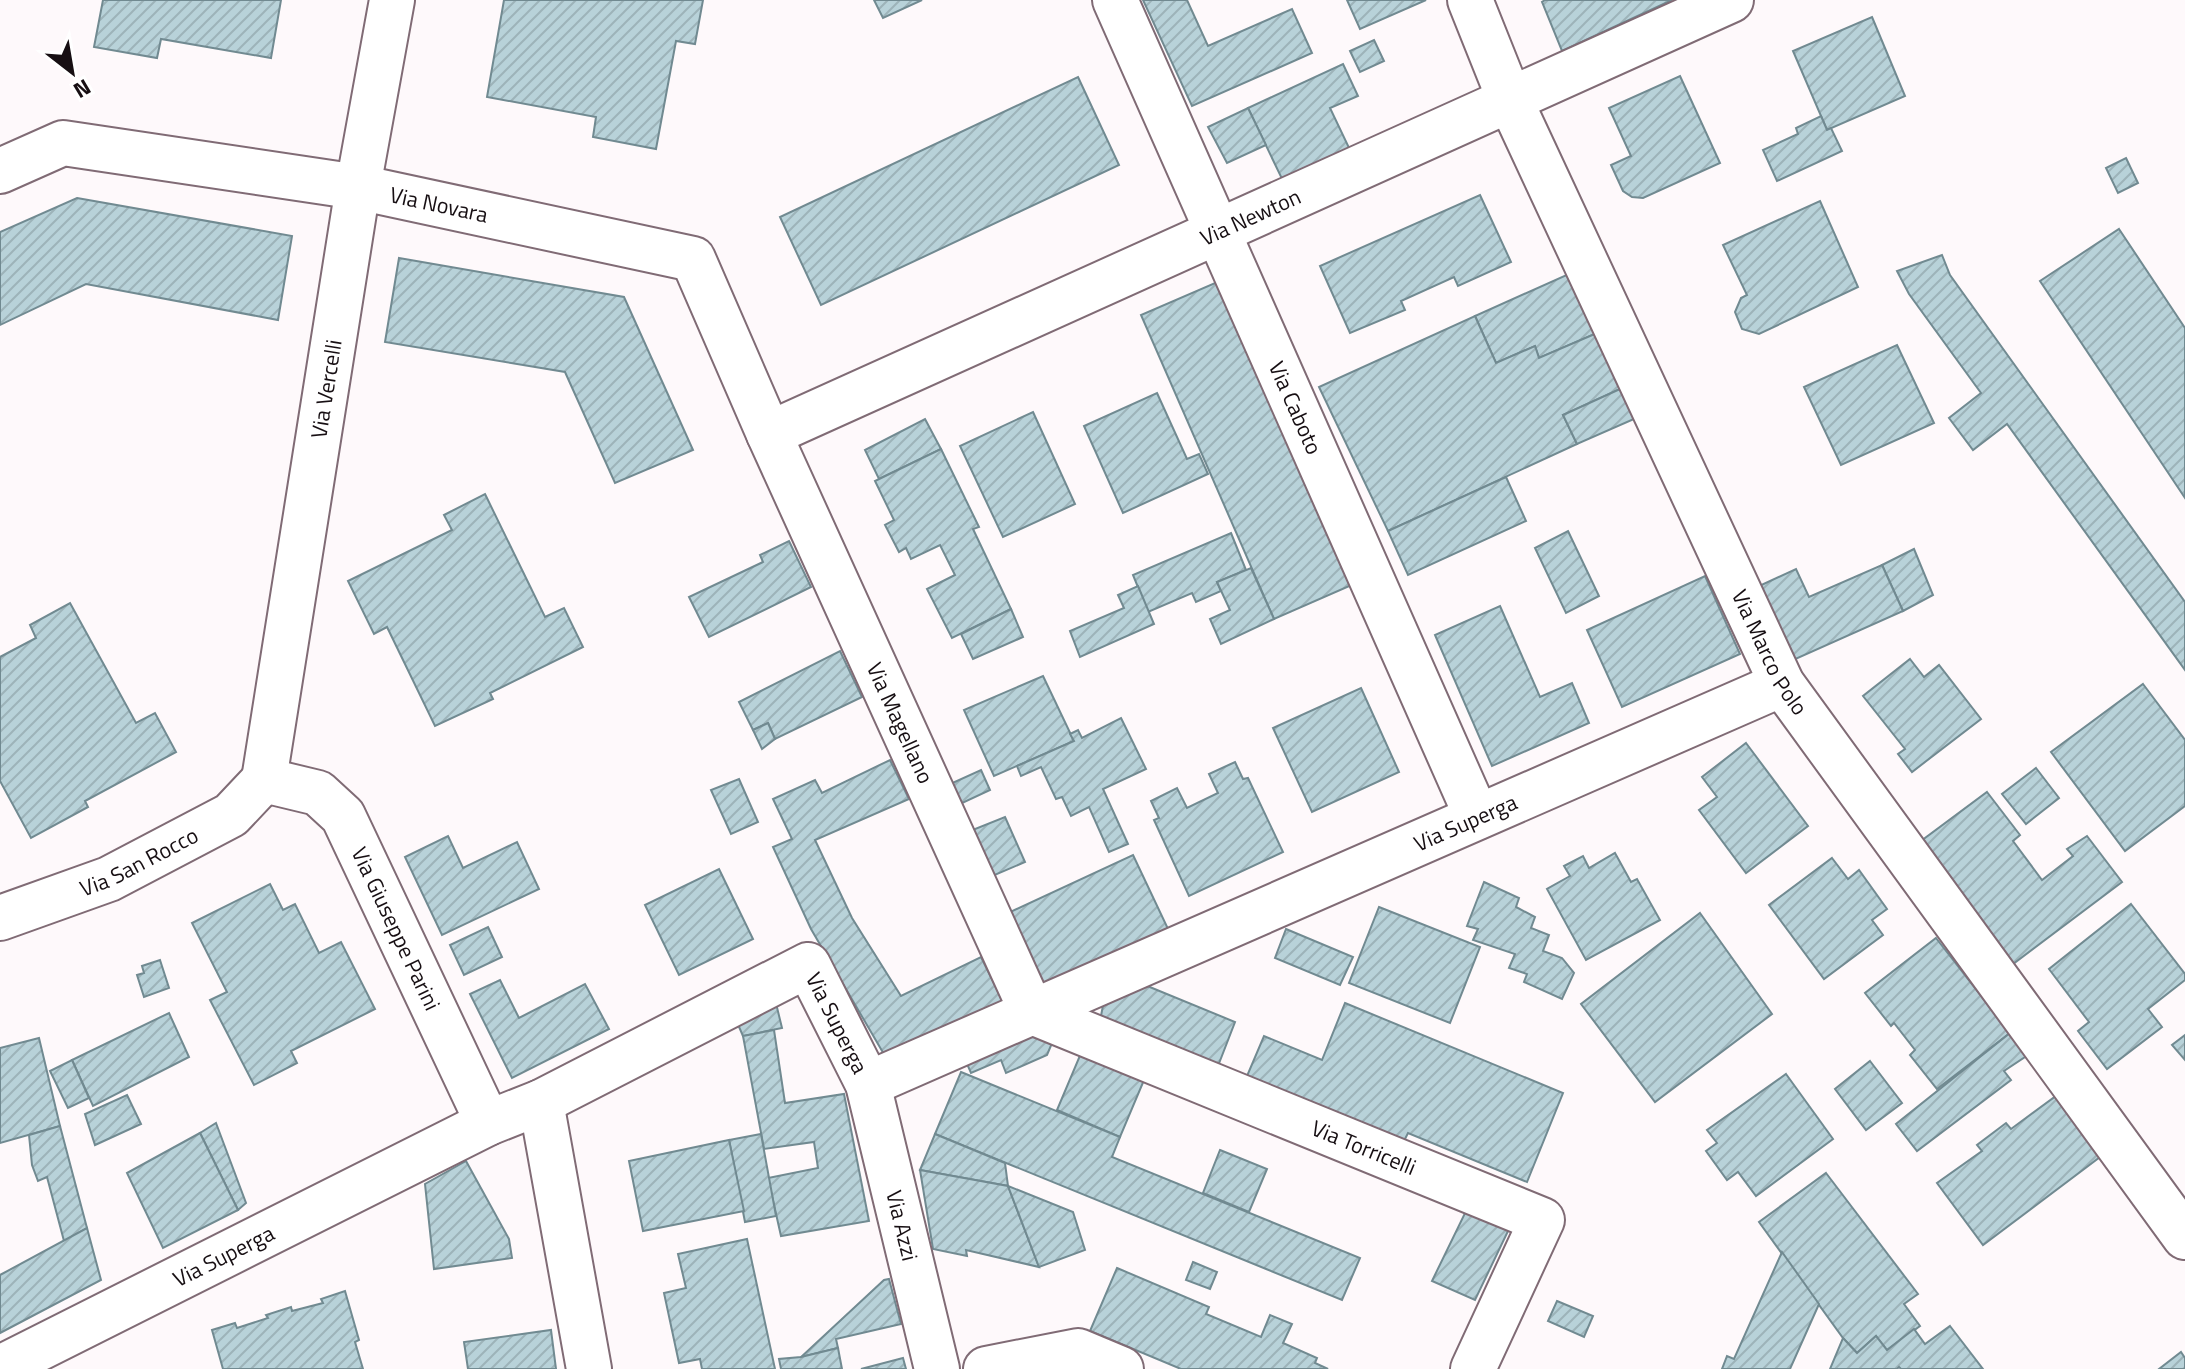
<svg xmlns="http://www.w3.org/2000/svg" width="2185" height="1369" viewBox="0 0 2185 1369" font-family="'Titillium Web',sans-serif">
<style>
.building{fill:url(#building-hatch);stroke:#718a91;stroke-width:2}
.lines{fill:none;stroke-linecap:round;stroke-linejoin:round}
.minor-casing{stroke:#806b75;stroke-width:48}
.minor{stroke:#fff;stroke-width:44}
.labels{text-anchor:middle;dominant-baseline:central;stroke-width:6;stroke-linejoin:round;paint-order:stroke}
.street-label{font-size:22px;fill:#170f13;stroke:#fff}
</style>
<defs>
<pattern id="building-hatch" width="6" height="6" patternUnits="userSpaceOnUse" patternTransform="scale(2)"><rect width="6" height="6" fill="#b8d2d9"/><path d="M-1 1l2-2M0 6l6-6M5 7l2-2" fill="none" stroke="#9db3b9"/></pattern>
</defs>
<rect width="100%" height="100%" fill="#fef9fb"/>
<g class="building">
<polygon points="103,0 281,0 271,58 161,39 157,58 94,47"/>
<polygon points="504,0 703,0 695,44 676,41 656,149 593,137 596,117 487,97"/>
<polygon points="874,0 922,0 883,18"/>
<polygon points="1143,0 1187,0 1208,46 1292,9 1312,53 1192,106"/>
<polygon points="1347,0 1426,0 1360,29"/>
<polygon points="1545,0 1672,0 1562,51 1542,2"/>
<polygon points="1872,17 1905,96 1827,130 1793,51"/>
<polygon points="1374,40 1384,61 1360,72 1350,51"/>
<polygon points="1343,64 1358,96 1330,108 1351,152 1284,183 1248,108"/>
<polygon points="1680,76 1720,163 1643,198 1632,197 1623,191 1611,165 1631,156 1609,108"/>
<polygon points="1078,77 1119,165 821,305 780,217"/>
<polygon points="1248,108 1266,145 1227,163 1208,127"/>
<polygon points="1821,116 1827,130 1831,128 1842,151 1777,181 1763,150 1798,134 1796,128"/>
<polygon points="2126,158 2138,183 2118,193 2106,168"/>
<polygon points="1480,195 1511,262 1458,286 1454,277 1401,301 1405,310 1350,333 1320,266"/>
<polygon points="77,198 292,236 278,320 86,284 0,325 0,232"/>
<polygon points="1820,201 1858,287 1759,334 1742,329 1735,312 1741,298 1747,295 1723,245"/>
<polygon points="2119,229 2185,328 2185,498 2040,281"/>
<polygon points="1942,255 1950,275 2185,602 2185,670 2007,424 1973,450 1949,418 1981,393 1909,294 1897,271"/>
<polygon points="399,258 624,297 693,450 615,483 565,372 385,342"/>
<polygon points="1571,273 1597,333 1539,358 1535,346 1496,363 1475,316"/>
<polygon points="1222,280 1354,584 1274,619 1141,315"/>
<polygon points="1475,316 1496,363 1535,346 1539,358 1597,333 1620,389 1563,415 1577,444 1388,531 1319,387"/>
<polygon points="1897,345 1934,423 1841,465 1804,387"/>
<polygon points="1620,389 1634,419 1577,444 1563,415"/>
<polygon points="1157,393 1187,459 1199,454 1208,474 1123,513 1084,426"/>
<polygon points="1033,412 1075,504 1003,537 960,446"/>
<polygon points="925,419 941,449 879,479 865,450"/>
<polygon points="941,449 979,527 973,529 1011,609 952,638 927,589 955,575 940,545 911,559 906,548 899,552 885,525 894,520 875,481"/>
<polygon points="1506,477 1526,521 1408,575 1388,531"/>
<polygon points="485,494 545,617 564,608 583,647 490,693 493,699 435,726 387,627 374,634 348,581 452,530 444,515"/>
<polygon points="1568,531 1599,596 1566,613 1535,548"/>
<polygon points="1231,533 1246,570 1217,582 1221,591 1196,602 1192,593 1148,612 1133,575"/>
<polygon points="789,541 811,587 709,637 689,597 763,562 760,555"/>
<polygon points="1914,549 1933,595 1903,611 1882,565"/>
<polygon points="1882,565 1903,611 1791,661 1757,587 1796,569 1809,597"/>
<polygon points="1251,568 1274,619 1221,644 1210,619 1230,610 1217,582"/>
<polygon points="1705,576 1740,654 1622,707 1587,630"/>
<polygon points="1138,586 1154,624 1080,657 1070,631 1124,608 1118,595"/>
<polygon points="70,603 136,723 155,713 176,752 85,801 88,807 31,838 0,781 0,657 36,638 30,625"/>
<polygon points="1500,606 1540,697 1572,683 1589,723 1492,766 1435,635"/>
<polygon points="1011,609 1023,637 973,659 961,634"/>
<polygon points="840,651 862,697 775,739 768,723 753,730 739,702"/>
<polygon points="1910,659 1924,677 1939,665 1981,719 1912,772 1898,754 1905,749 1863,696"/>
<polygon points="1043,676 1074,741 994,776 964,710"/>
<polygon points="2143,684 2185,740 2185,806 2125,851 2051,752"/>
<polygon points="1361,688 1399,772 1312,812 1273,728"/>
<polygon points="1121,718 1146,769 1103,789 1128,844 1109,852 1089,807 1071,816 1062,797 1056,799 1041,767 1021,776 1017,766 1074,741 1070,734 1078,730 1082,738"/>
<polygon points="768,723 775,739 762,749 753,730"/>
<polygon points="1746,743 1808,826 1746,873 1699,810 1717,797 1702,777"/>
<polygon points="890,760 909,799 815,840 852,918 901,996 981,957 1005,1006 885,1056 811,929 773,847 792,839 773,799 815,780 822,793"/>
<polygon points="1235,762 1243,779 1248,778 1283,852 1189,896 1154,820 1159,818 1151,801 1177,788 1187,808 1218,793 1209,774"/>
<polygon points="2036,768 2059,798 2026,824 2002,794"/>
<polygon points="981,770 990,790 958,805 948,785"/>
<polygon points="739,779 758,822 731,834 711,790"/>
<polygon points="1987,792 2020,835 2013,841 2042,880 2073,856 2067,849 2087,836 2122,882 2013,964 1921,841"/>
<polygon points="1005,817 1025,862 990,877 970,831"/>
<polygon points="448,836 463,868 517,842 539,889 442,935 405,857"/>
<polygon points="1615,853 1631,882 1637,879 1660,920 1586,960 1547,889 1570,876 1564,866 1583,856 1589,868"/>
<polygon points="1133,855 1169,931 1044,990 1008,913"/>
<polygon points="1832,858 1848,879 1859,870 1887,909 1872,920 1883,935 1824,979 1769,905"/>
<polygon points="719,869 753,939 679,975 645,905"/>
<polygon points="1484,882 1519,898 1516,907 1535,917 1531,928 1549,935 1543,951 1562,958 1574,973 1562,999 1524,982 1527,974 1509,968 1515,954 1473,940 1478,929 1467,926"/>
<polygon points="270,884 283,910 295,904 319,953 341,942 375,1009 291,1051 297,1063 254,1085 210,1000 227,992 192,923"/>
<polygon points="2131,904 2185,974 2185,980 2148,1009 2162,1027 2107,1069 2078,1031 2089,1022 2049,969"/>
<polygon points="1379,907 1480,947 1450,1023 1349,983"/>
<polygon points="1700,913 1772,1014 1655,1102 1581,1004"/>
<polygon points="488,927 502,957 464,975 450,945"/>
<polygon points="1286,929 1353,957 1340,985 1275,958"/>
<polygon points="1936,938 2010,1033 1937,1089 1910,1055 1915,1050 1894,1023 1891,1026 1865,993"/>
<polygon points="160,960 169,988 144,997 137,975 144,973 142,966"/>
<polygon points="500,980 519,1018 585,984 609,1029 512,1078 470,994"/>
<polygon points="1140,983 1235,1022 1218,1066 1101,1016 1104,1000"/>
<polygon points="774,995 782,1028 743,1036 733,1013"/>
<polygon points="1345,1003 1563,1093 1527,1182 1408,1133 1404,1141 1247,1076 1264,1036 1322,1060"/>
<polygon points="169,1013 189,1057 93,1106 72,1060"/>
<polygon points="1031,1026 1055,1036 1047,1055 1006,1073 1001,1060 971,1073 964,1057"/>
<polygon points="774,1030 785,1103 844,1094 869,1221 781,1236 768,1178 818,1168 814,1142 764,1149 743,1036"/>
<polygon points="2010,1033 2028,1055 2004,1071 2011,1080 1917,1151 1896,1124"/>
<polygon points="2185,1035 2185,1060 2172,1045"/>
<polygon points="39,1038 60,1126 0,1143 0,1048"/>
<polygon points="1084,1046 1147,1073 1120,1137 1057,1110"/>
<polygon points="72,1060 89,1098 68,1108 50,1071"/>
<polygon points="1870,1061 1902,1103 1866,1130 1835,1089"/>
<polygon points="961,1072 1120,1137 1112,1157 1360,1258 1342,1300 935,1134"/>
<polygon points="1786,1074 1833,1139 1756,1196 1738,1172 1727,1180 1706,1151 1717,1143 1707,1130"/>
<polygon points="2060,1093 2104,1154 1983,1245 1937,1183 1982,1151 1977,1145 2006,1123 2011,1129"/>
<polygon points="127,1095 141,1124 95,1145 85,1114"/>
<polygon points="216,1123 246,1203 238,1210 200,1133"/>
<polygon points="60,1126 87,1228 64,1241 47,1177 38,1181 32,1165 29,1135"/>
<polygon points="200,1133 238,1210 163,1248 127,1173"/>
<polygon points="761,1134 776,1216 745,1222 729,1140"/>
<polygon points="935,1134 1005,1163 1008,1186 920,1170"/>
<polygon points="729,1140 744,1211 643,1231 629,1161"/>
<polygon points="1220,1150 1267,1169 1249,1212 1203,1193"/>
<polygon points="466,1161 509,1239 512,1258 434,1269 425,1184"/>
<polygon points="920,1170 1008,1186 1039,1267 966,1250 967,1256 933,1249"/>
<polygon points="1826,1173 1918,1294 1904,1304 1920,1326 1887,1350 1876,1336 1857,1353 1843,1338 1759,1222"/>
<polygon points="1008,1186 1073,1212 1085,1250 1039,1267"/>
<polygon points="1467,1209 1509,1229 1475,1300 1432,1281"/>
<polygon points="87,1228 101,1280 0,1333 0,1275"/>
<polygon points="747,1239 775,1369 702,1369 700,1359 679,1363 664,1293 686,1288 678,1254"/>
<polygon points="1782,1252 1819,1304 1790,1369 1722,1369 1727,1356 1734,1359"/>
<polygon points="1193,1262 1217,1272 1210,1289 1186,1280"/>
<polygon points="1117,1268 1209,1307 1206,1314 1261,1337 1270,1315 1292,1324 1283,1343 1317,1358 1315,1363 1328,1369 1181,1369 1090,1331"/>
<polygon points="889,1279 901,1324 836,1339 838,1348 801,1357 884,1280"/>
<polygon points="345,1291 359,1340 355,1342 363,1369 223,1369 212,1330 235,1323 237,1328 268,1318 266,1315 291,1307 292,1311 323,1303 321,1299"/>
<polygon points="1557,1301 1593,1316 1584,1337 1548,1321"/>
<polygon points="1950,1326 1983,1369 1901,1369 1899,1367 1897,1369 1830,1369 1843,1338 1857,1353 1876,1336 1887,1350 1914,1329 1925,1344"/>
<polygon points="551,1330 556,1369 468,1369 464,1342"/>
<polygon points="838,1348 842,1369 781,1369 779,1359 801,1357"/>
<polygon points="2181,1352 2185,1358 2185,1369 2159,1369"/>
<polygon points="903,1358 906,1369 861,1369"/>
</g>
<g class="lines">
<defs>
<g id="minor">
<path id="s1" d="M1115,0l362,817"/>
<path id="s2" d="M1470,0l40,100 272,584 403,553"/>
<path id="s3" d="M0,171l63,-28 295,44 335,72 76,175 263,578 510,208 -69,149"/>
<path id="s4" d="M769,434l962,-434"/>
<path id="s5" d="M264,780l94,-593 34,-187"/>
<path id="s6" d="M264,780l54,13 25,23 145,307"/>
<path id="s7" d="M0,918l109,-39 122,-64 33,-35"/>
<path id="s8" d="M868,1084l914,-400"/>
<polyline points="541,1102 589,1369"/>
<path id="s9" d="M0,1368l488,-245 53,-21 267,-137 60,119 69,285"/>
<polyline points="986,1369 1078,1351 1121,1369"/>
</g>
</defs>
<use href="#minor" class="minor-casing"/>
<use href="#minor" class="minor"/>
</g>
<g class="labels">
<g class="street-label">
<text stroke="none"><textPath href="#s3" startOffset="450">Via Novara</textPath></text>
<text stroke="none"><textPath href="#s4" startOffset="528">Via Newton</textPath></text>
<text stroke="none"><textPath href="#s5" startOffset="396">Via Vercelli</textPath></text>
<text stroke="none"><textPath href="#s1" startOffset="446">Via Caboto</textPath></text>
<text stroke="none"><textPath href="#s2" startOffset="718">Via Marco Polo</textPath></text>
<text stroke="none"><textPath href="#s3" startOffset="1218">Via Magellano</textPath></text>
<text stroke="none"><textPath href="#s8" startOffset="652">Via Superga</textPath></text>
<text stroke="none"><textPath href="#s7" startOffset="150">Via San Rocco</textPath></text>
<text stroke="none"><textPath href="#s6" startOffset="214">Via Giuseppe Parini</textPath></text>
<text stroke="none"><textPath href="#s9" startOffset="968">Via Superga</textPath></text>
<text stroke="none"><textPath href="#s3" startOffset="1894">Via Torricelli</textPath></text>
<text stroke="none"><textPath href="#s9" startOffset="1182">Via Azzi</textPath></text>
<text stroke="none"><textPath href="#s9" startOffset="250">Via Superga</textPath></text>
</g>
</g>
<g transform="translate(72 72) rotate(149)" stroke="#ffffff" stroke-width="6" paint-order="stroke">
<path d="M0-6L14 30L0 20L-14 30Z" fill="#170f13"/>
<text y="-12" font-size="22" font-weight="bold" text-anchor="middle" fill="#170f13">N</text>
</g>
</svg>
